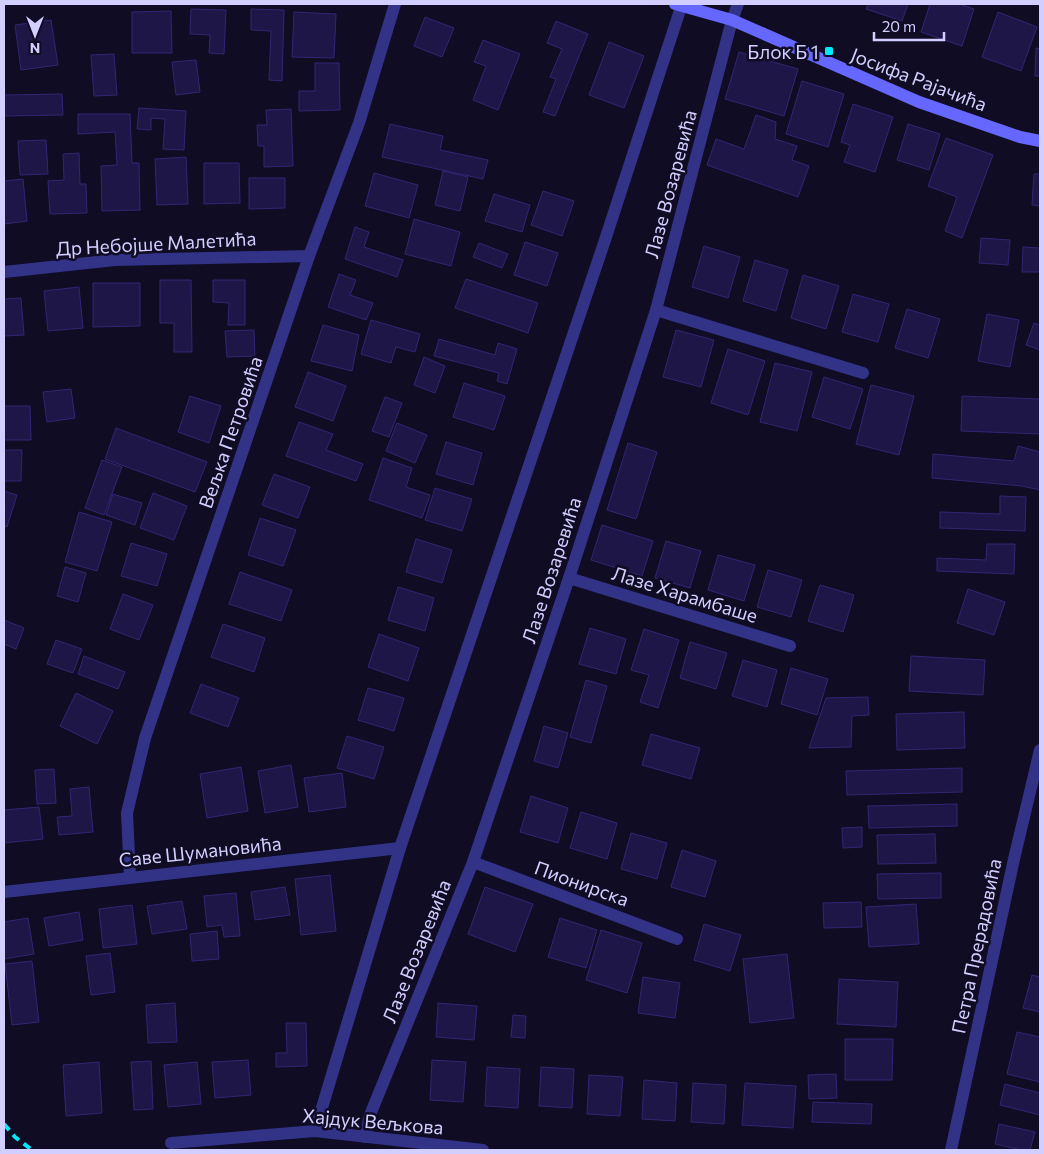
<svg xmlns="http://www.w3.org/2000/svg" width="1044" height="1154" viewBox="0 0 1044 1154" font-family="Commissioner,sans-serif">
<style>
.building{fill:#1e1646;stroke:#322674}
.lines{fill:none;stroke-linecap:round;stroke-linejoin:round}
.street{stroke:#323287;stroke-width:12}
.secondary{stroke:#6567ff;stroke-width:12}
.rail{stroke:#00e9f9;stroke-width:4;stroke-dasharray:8 6;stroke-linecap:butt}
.poi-dot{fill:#00e9f9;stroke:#0f0c23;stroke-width:2}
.labels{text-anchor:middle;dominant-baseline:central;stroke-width:5;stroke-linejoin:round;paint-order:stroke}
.poi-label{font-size:19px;fill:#d2ceff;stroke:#0f0c23;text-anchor:end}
.street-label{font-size:19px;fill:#d2ceff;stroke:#0f0c23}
</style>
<rect width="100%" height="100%" fill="#0f0c23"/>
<g class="building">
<polygon points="868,4 908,4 902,21 866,9"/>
<polygon points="930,4 959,4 974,9 962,46 921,32"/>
<polygon points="191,9 226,10 224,54 209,53 210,35 190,34"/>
<polygon points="251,9 284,10 282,81 269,80 271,31 251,30"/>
<polygon points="171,11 172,53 132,53 132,12"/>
<polygon points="294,12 336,14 334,58 292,57"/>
<polygon points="998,12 1037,27 1021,71 982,57"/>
<polygon points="425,17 454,28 442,57 414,46"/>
<polygon points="51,20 58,65 21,70 15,25"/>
<polygon points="556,21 588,34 555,116 543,112 556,79 550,77 562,49 547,43"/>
<polygon points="483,40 520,54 498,110 473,100 486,66 474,62"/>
<polygon points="609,42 644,56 624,108 589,95"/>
<polygon points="1036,48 1040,49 1040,76 1035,76"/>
<polygon points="739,52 798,69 784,116 725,99"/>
<polygon points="114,54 117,95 94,96 91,55"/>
<polygon points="196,60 200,92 176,95 172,62"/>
<polygon points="315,63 339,63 340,110 299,111 299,91 315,91"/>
<polygon points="802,81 844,94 828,147 786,134"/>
<polygon points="62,94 63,115 4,116 4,95"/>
<polygon points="853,104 893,117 875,172 844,162 850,145 841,142"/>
<polygon points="139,108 186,111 184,150 163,149 165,119 151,118 151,130 137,129"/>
<polygon points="291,109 293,166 264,167 264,146 258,146 257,125 267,125 266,110"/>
<polygon points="78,114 130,114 132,163 139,163 140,210 102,211 101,166 117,165 115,132 78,134"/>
<polygon points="756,115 776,122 775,139 797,146 792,160 809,166 798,197 707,165 716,139 744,149"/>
<polygon points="390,124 443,136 440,150 488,160 483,179 382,157"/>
<polygon points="908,124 940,134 929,170 897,160"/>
<polygon points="946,138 993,155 962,238 945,231 957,197 928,186"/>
<polygon points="46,140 48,174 20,175 18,141"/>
<polygon points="79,153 80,184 86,184 87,213 50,214 48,181 64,180 63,154"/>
<polygon points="186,157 188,204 157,205 155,159"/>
<polygon points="204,163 239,163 240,203 204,204"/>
<polygon points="443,171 468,177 460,211 435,205"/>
<polygon points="374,173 418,185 409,218 365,206"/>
<polygon points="1034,174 1040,174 1040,206 1032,205"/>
<polygon points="249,178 285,178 285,208 249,209"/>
<polygon points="23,179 27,221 4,224 4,181"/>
<polygon points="543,191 574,201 562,236 531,225"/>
<polygon points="494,194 530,205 522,232 485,221"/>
<polygon points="414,219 460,232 451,266 405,254"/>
<polygon points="355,227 369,232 364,247 403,260 397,277 345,259"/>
<polygon points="981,238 1010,240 1008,265 979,263"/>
<polygon points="525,242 558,253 547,286 514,275"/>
<polygon points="479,243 508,254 502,268 473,257"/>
<polygon points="704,246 740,257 728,298 692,287"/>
<polygon points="1023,247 1040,248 1040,272 1022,272"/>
<polygon points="755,260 788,270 776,311 743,301"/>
<polygon points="339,274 356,280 350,295 373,303 366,320 328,307"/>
<polygon points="803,275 839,286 826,329 791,318"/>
<polygon points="466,279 538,303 528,333 455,308"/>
<polygon points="160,280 191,280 192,352 174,352 174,323 160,323"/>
<polygon points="213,280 245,280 245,325 228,325 229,303 213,302"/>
<polygon points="93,283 140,283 140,326 93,327"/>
<polygon points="79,287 83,328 48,331 44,291"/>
<polygon points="853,294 889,304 878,342 842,332"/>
<polygon points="21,298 24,335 4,336 4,299"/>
<polygon points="907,309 940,319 928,358 895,348"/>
<polygon points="987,314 1019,320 1010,367 978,361"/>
<polygon points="371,320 420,334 415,352 396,347 391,363 361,354"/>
<polygon points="1034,323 1040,325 1040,350 1026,345"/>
<polygon points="323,325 359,335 352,371 311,361"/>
<polygon points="254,330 255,356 227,357 225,331"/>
<polygon points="676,330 714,340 701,387 663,377"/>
<polygon points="439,339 495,355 498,343 517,349 507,384 497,381 499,373 434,356"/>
<polygon points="728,349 765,361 748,415 711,403"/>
<polygon points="424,357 445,366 435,393 414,385"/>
<polygon points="775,363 812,372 797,431 760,422"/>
<polygon points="308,372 346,386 333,421 295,407"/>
<polygon points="824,377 863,389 850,429 812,417"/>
<polygon points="464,383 505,396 494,430 453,417"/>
<polygon points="871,385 914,396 899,455 856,444"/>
<polygon points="71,389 75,418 47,422 43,392"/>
<polygon points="190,396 221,406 209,443 178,432"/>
<polygon points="962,396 1040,399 1040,434 961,431"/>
<polygon points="385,397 402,403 389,437 372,431"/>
<polygon points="4,406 30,406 31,440 4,440"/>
<polygon points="299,422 333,434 326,450 363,464 356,481 286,456"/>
<polygon points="397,423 427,435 415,463 386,451"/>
<polygon points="116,428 207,462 195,492 105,459"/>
<polygon points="446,442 482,453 473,485 436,474"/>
<polygon points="628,443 657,452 636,519 607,510"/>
<polygon points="1018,446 1040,452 1040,490 1022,486 932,478 933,454 1014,461"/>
<polygon points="4,450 22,450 21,481 4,481"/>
<polygon points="383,458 412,468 406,487 430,495 422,518 369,500"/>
<polygon points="102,460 122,467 104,515 85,508"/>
<polygon points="274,474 310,487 298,518 262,505"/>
<polygon points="435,488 472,499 462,531 425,520"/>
<polygon points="4,491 17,495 7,527 4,526"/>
<polygon points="153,493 187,506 174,540 140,528"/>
<polygon points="113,494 142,503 135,525 106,515"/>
<polygon points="1000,496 1026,497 1025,531 940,528 940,512 1000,514"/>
<polygon points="79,512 112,522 97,571 65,562"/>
<polygon points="260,518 296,530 283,566 248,555"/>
<polygon points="602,525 653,541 642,576 591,560"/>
<polygon points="416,539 452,550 442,583 406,572"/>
<polygon points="666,541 701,551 690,588 655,578"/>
<polygon points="131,543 167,554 157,586 121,576"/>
<polygon points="987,544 1015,544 1014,574 937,571 937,558 986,560"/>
<polygon points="718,555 755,565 744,601 708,590"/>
<polygon points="65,567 86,573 78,602 57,596"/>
<polygon points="768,570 802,580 791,617 757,607"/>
<polygon points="240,572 292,590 281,621 229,604"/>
<polygon points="820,585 854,595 843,632 808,621"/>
<polygon points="398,587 434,598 425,631 388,620"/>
<polygon points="968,589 1005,602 994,635 957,623"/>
<polygon points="123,594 153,605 139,640 110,629"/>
<polygon points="4,620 24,628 16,649 4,644"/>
<polygon points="223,624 265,638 254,672 211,657"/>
<polygon points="590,628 626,639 616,674 579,664"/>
<polygon points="644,629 679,640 658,708 640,702 649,675 631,670"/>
<polygon points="379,634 419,648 408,681 368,667"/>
<polygon points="56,640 82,649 73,673 47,664"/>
<polygon points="690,642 727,653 716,689 680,678"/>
<polygon points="84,656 125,672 118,689 78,674"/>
<polygon points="911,656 985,660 983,695 909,691"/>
<polygon points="743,660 777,670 767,707 732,696"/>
<polygon points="791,668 828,679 817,715 781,704"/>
<polygon points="586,680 607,686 591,743 570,737"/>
<polygon points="201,684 239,698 228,727 190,713"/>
<polygon points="368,688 404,698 394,731 358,720"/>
<polygon points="76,693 113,711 97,744 60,726"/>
<polygon points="868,697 869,715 852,716 851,747 809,748 826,698"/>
<polygon points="964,712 965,748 897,750 896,714"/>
<polygon points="544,726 568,733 558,768 534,761"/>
<polygon points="651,734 700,748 691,779 642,765"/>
<polygon points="347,736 384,747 374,779 337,768"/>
<polygon points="291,765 298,807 265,813 258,771"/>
<polygon points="241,767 248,811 207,818 200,774"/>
<polygon points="962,768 962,792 847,795 846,771"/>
<polygon points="54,769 56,803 37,804 35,770"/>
<polygon points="342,773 346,807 309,812 304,778"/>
<polygon points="89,787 93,832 59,835 57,817 72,816 70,789"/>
<polygon points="531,796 568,808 558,843 520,832"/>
<polygon points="957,804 957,826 869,828 868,806"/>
<polygon points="39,807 43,839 4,843 4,810"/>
<polygon points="581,812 617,823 607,859 570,848"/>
<polygon points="862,827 862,847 843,848 842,828"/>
<polygon points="631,833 667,843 657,879 621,869"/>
<polygon points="935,834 936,863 878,864 877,835"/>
<polygon points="682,850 716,861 705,897 671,887"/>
<polygon points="941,873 941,898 878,899 877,874"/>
<polygon points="330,875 336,931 301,935 295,879"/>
<polygon points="285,887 290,915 255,920 251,892"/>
<polygon points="485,887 533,904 515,952 468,934"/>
<polygon points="236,893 240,936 224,937 222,925 207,927 204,896"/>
<polygon points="182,901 187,929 152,934 147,906"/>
<polygon points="861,902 862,927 824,928 823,903"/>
<polygon points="916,904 919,944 869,947 866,907"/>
<polygon points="132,905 137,944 103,948 99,909"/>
<polygon points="79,912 83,940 49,946 44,918"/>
<polygon points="28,918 34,954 4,959 4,922"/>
<polygon points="560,918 597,930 586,968 548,957"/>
<polygon points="704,924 741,935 730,971 694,960"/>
<polygon points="601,930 642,943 627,993 586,980"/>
<polygon points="217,931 219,959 192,961 190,934"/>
<polygon points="110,953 115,992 91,995 86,956"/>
<polygon points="787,954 794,1018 750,1023 743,959"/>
<polygon points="32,961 39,1022 12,1025 5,964"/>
<polygon points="1032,975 1040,977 1040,1012 1023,1008"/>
<polygon points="643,977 680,983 675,1018 638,1013"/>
<polygon points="839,979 898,982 896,1027 837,1024"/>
<polygon points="175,1003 177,1042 148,1043 146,1005"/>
<polygon points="438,1003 477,1006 474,1040 436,1037"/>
<polygon points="513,1015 526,1016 525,1038 511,1037"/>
<polygon points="286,1023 306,1023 307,1066 276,1067 276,1053 287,1053"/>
<polygon points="1017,1032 1040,1037 1040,1082 1007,1074"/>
<polygon points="845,1039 893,1039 892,1080 845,1080"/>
<polygon points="248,1060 251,1095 215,1098 212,1062"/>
<polygon points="432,1060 466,1062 463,1102 430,1100"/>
<polygon points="151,1061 153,1109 134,1110 131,1062"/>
<polygon points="99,1062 102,1113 66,1116 63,1065"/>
<polygon points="197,1062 201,1104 168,1107 164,1065"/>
<polygon points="487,1067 520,1069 518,1108 485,1106"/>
<polygon points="541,1067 574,1069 572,1108 539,1106"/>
<polygon points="836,1074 837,1098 809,1099 808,1075"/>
<polygon points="589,1075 623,1077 620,1116 587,1114"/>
<polygon points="644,1080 677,1083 675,1121 642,1119"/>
<polygon points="693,1083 726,1085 724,1124 691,1122"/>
<polygon points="745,1083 796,1086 793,1128 742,1125"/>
<polygon points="1005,1084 1040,1093 1040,1115 1000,1105"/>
<polygon points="813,1102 872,1104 871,1124 812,1122"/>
<polygon points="999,1124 1035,1132 1030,1150 1022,1150 995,1144"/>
</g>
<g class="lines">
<g class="street">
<polyline points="4,272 115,260 309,256"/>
<polyline points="656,310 863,373"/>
<polyline points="569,578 790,646"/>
<polyline points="473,862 677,939"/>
<polyline points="130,877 127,813 145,738 309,256 359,123 395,4"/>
<polyline points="4,892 400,848"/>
<polyline points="315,1131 400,848 605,240 682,4"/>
<polyline points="365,1137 370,1115 473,862 569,578 656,310 732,20 738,4"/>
<polyline points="171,1143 315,1131 483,1150"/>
<polyline points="951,1150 1014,859 1040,750"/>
</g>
<polyline class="secondary" points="675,4 732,20 919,102 1020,137 1040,141"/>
<polyline class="rail" points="4,1124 15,1137 32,1150"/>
</g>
<rect class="poi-dot" x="824" y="46" width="10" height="10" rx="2.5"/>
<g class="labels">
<g class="poi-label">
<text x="819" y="51">Блок Б 1</text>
</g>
<g class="street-label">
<text transform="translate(919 79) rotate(21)">Јосифа Рајачића</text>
<text transform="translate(670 184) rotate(-75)">Лазе Возаревића</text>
<text transform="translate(156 243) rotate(-3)">Др Небојше Малетића</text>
<text transform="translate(230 432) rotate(-71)">Вељка Петровића</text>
<text transform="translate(551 570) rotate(-72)">Лазе Возаревића</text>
<text transform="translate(685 594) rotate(17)">Лазе Харамбаше</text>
<text transform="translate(200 851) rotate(-6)">Саве Шумановића</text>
<text transform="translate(582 883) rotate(20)">Пионирска</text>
<text transform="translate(976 946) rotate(-78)">Петра Прерадовића</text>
<text transform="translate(416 951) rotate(-68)">Лазе Возаревића</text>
<text transform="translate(373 1121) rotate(5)">Хајдук Вељкова</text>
</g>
</g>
<rect width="1044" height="1154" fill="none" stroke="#d2ceff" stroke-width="10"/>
<g transform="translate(35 35) rotate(180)" stroke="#0f0c23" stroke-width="4" paint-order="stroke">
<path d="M0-4L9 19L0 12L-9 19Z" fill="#d2ceff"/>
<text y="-8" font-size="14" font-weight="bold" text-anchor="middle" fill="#d2ceff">N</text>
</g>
<path d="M874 32v8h70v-8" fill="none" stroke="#d2ceff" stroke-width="2.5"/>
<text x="882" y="32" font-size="15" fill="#d2ceff" stroke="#0f0c23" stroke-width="4" paint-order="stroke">20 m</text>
</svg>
